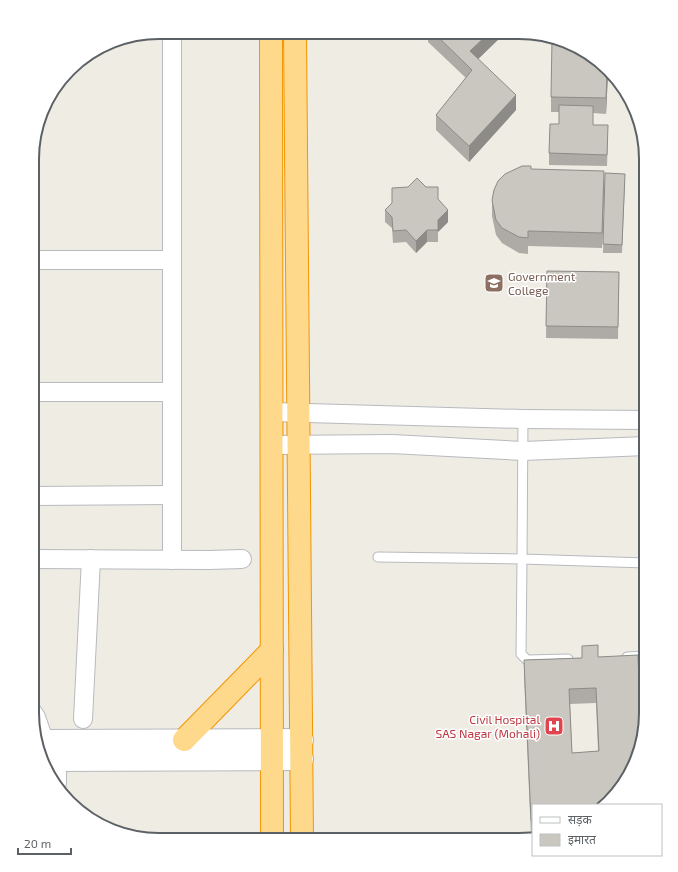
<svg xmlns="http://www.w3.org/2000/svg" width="678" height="872" viewBox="0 0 678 872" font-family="'Exo 2','Noto Sans Devanagari',sans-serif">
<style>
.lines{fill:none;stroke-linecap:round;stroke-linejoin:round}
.lane-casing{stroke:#b7babe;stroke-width:11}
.street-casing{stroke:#b7babe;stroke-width:20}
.secondary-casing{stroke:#b6babf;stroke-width:24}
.highway-casing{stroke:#f39500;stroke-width:24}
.lane{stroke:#fff;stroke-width:9}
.street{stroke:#fff;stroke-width:18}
.secondary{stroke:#fff;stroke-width:22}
.highway{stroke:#fed98c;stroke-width:22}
.wall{fill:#aeaba6;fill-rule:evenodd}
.shaded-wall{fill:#8d8b87}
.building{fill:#cac7c1;stroke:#8d8b87;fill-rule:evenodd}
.labels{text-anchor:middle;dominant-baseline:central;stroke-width:3;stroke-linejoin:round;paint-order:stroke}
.education-label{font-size:12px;fill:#785e54;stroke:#fff;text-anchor:start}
.health-label{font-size:12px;fill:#be3a42;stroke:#fff;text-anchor:end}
.rim{fill:none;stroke:#5c6165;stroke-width:2}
</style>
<rect width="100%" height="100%" fill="#efece4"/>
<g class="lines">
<defs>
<g id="lane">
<polyline points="523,419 522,559 646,563"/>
<polyline points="378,557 522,559 521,654 527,660 568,659"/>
<polyline points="627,657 646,656"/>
<polyline points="32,703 40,715 49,741"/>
</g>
<g id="street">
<polyline points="33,260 172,260"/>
<polyline points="33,392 172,392"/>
<polyline points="272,412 523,419 646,420"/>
<polyline points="272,445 392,444 523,451 646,446"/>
<polyline points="32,496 172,495"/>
<polyline points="32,559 209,560 242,559"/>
<polyline points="172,560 172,32"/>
<polyline points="83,719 91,559"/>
<polyline points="57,783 57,773"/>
</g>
<g id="secondary">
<polyline points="39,741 302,740"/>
<polyline points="43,760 302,759"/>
</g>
<g id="highway">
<polyline points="271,32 272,839"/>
<polyline points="295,32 302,839"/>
<polyline points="184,740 272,650"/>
</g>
</defs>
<use href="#lane" class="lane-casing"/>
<use href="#street" class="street-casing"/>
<use href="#secondary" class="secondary-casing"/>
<use href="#highway" class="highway-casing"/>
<use href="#lane" class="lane"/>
<use href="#street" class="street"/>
<use href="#secondary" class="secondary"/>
<use href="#highway" class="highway"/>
</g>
<g class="wall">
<polygon points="428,33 505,33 478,59 516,110 469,162 436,130 436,115 466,78 428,42"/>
<polygon points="590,54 608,74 606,114 593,113 593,125 608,137 607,166 549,165 549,153 559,124 559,112 551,112 551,97"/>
<polygon points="531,169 604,186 602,248 528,246 528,254 519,253 502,243 496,235 492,216 492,200"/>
<polygon points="605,173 625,182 622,253 603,253"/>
<polygon points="438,199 448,222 438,232 438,242 427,242 416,253 406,242 393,243 392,228 385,222 385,210"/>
<polygon points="547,271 619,272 618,339 546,338"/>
<path d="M582,646l16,11 43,78 -108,70v31h-2l-7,-160v-16l58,-2zM596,703l2,48 -26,2 -2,-49z"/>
</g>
<g class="shaded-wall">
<polygon points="489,33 505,33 470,67 470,51"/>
<polygon points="607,73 608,74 606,114 606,98"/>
<polygon points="516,95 516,110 469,162 469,146"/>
<polygon points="604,171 604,186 602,248 602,233"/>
<polygon points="448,210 448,222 438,232 438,220"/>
<polygon points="427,230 427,242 416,253 416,241"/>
</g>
<g class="building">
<polygon points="434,33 489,33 470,51 516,95 469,146 436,115 472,70"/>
<polygon points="552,39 590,54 607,73 606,98 551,97"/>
<polygon points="559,105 593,106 593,125 608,125 607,155 549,153 550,124 559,124"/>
<polygon points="522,166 531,166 531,169 604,171 602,233 528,231 528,238 519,237 502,228 496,220 492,200 494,190 498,181 505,174"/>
<polygon points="605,173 625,174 622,245 603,244"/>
<polygon points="417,178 426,187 438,187 438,199 448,210 438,220 438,230 427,230 416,241 406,230 393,231 392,217 385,210 392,203 392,188 408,187"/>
<polygon points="547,271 619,272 618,327 546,326"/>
<path d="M598,645v12l40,-2 3,80 -17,49 -24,21h-67v15h-2l-7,-160 58,-2v-12zM596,688l3,63 -27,2 -3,-64z"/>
</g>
<defs>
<symbol id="university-square" viewBox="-11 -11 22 22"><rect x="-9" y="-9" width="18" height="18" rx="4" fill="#8d6e63" stroke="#fff"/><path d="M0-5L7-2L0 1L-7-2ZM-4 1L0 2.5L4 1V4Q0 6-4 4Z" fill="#fff"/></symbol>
<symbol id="hospital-square" viewBox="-11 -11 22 22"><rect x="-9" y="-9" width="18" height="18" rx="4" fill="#e0444e" stroke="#fff"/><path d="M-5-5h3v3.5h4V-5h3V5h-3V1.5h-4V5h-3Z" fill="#fff"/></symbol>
</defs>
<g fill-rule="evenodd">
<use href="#university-square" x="483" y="272" width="22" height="22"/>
<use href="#hospital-square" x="543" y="715" width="22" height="22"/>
</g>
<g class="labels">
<g class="education-label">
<text x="508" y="276">Government<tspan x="508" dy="14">College</tspan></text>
</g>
<g class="health-label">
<text x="540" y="719">Civil Hospital<tspan x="540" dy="14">SAS Nagar (Mohali)</tspan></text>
</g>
</g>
<path d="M0 0H678V872H0ZM159 39H519A120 120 0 0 1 639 159V713A120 120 0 0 1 519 833H159A120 120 0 0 1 39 713V159A120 120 0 0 1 159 39Z" fill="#fff" fill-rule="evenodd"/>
<path class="rim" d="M159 39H519A120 120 0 0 1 639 159V713A120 120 0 0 1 519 833H159A120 120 0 0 1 39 713V159A120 120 0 0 1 159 39Z"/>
<rect x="532" y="804" width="130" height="52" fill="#ffffff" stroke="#bec0c1"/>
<rect x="540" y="817" width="20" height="6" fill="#ffffff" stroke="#bec0c1"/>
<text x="568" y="824" font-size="12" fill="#5c6165">सड़क</text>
<rect x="540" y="834" width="20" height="12" fill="#cac7c1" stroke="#bec0c1"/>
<text x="568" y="844" font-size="12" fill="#5c6165">इमारत</text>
<path d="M18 848v6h53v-6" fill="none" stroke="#5c6165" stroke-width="2"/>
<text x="24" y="848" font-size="12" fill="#5c6165" stroke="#ffffff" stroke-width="3" paint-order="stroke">20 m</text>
</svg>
